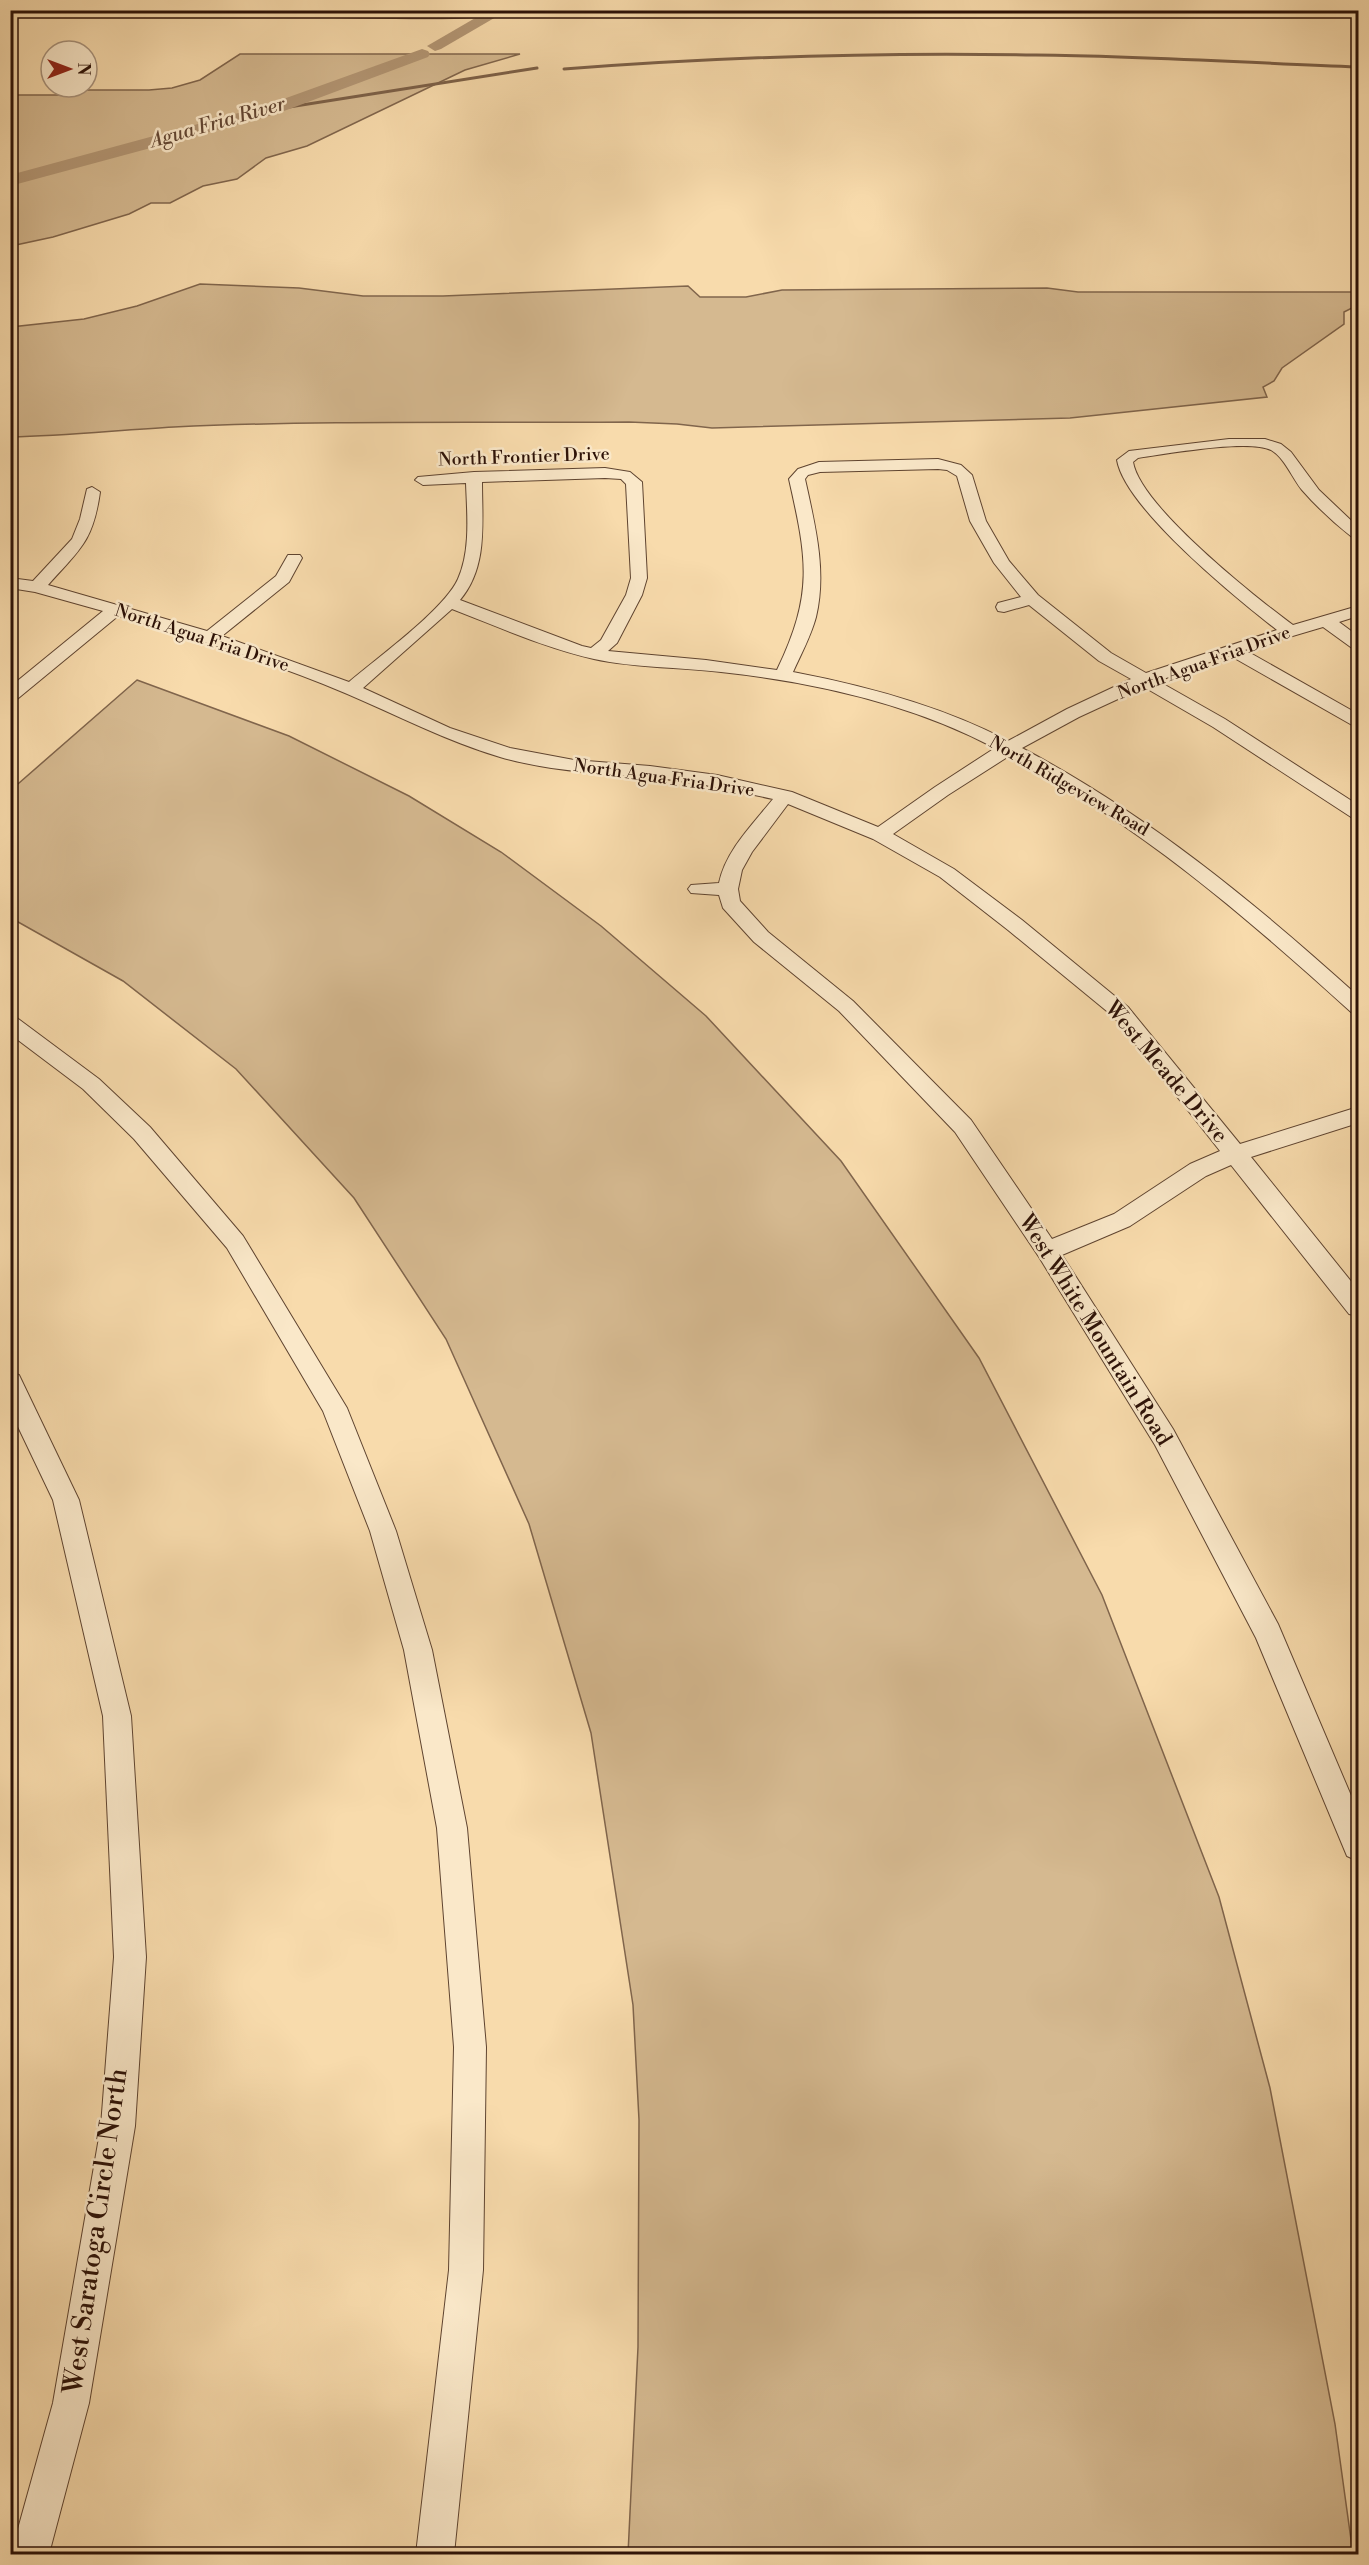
<svg xmlns="http://www.w3.org/2000/svg" width="1369" height="2565" viewBox="0 0 1369 2565" font-family="'Libre Bodoni',serif">
<style>
.green{fill:#d5b990;stroke:#80654c;stroke-width:1.5}
.lines{fill:none;stroke-linecap:round;stroke-linejoin:round}
.stream{stroke:#7d6148;stroke-width:3}
.river{fill:#b39674;fill-rule:evenodd}
.street-casing{stroke:#5f4430;stroke-width:2}
.street{fill:#fae8c9;fill-rule:evenodd}
.labels{text-anchor:middle;dominant-baseline:central;stroke-width:5;stroke-linejoin:round;paint-order:stroke}
.far-street-label{font-size:18px;fill:#2c1107;stroke:#fae8c9}
.far-water-label{font-size:20px;font-style:italic;fill:#624633;stroke:#fae8c9}
.street-label{font-size:22px;fill:#2c1107;stroke:#fae8c9}
.near-street-label{font-size:27px;fill:#2c1107;stroke:#fae8c9}
</style>
<rect width="100%" height="100%" fill="#f8dbac"/>
<filter id="stains"><feTurbulence type="fractalNoise" baseFrequency=".00333" numOctaves="4"/><feColorMatrix values="0 0 0 0 .2 0 0 0 0 .09 0 0 0 0 .02 0 0 0 .5 -.17"/></filter>
<radialGradient id="worn" r=".72"><stop offset=".6" stop-color="#630" stop-opacity="0"/><stop offset="1" stop-color="#630" stop-opacity=".3"/></radialGradient>
<g class="green">
<path d="M330,10h221v1c-77,11 -156,7 -234,6z"/>
<polygon points="240,54 520,54 465,70 307,146 266,158 237,179 203,186 170,203 151,203 129,214 53,237 11,246 11,95 61,95 78,90 149,90 172,88 200,80"/>
<path d="M200,284l99,4 64,8h80l245,-10 12,11h46l36,-7 265,-2 31,4h280v13l-14,7v12l-62,44 -8,13 -11,6 4,10 -197,21 -358,10 -35,-4 -48,-2c-151,1 -304,-2 -455,5 -55,3 -109,9 -163,10v-110l73,-8 53,-13z"/>
<polygon points="137,680 289,736 409,796 501,852 601,926 706,1016 841,1161 979,1358 1102,1595 1219,1897 1270,2088 1335,2424 1353,2554 628,2554 638,2347 639,2120 633,2005 591,1733 529,1524 446,1339 354,1198 236,1069 123,981 11,918 11,790"/>
</g>
<g class="lines">
<g class="stream">
<path d="M564,69c157,-12 314,-17 472,-14 107,1 215,8 322,12"/>
<polyline points="270,110 537,68"/>
</g>
<g class="river">
<polygon points="489,10 508,10 441,49 435,51 427,46"/>
<polygon points="422,49 428,51 430,54 428,57 276,114 10,186 10,175 264,106"/>
</g>
<defs>
<g id="street">
<path d="M1229,439h36l16,5 10,8 28,38 39,37v12l-6,-2c-18,-14 -35,-30 -50,-47 -10,-12 -17,-32 -31,-40 -23,-11 -105,4 -133,8l-5,4c7,44 122,135 160,163l65,-19v10l-19,6 19,14v13l-6,-1 -29,-21 -78,23 113,64v12l-6,-1 -123,-70 -71,26 67,38 133,86v14l-7,-2 -138,-90 -69,-40 -65,30 -57,31c125,66 232,154 336,248v18l-7,-2c-107,-97 -214,-189 -342,-256l-61,39 -55,39 61,35 68,51 106,87 112,137 118,-37v16l-107,34 107,133v26l-9,-2 -118,-149 -25,11 -76,50 -68,29 111,174 105,195 80,188v49l-11,-5 -91,-218 -101,-193 -116,-188 -84,-125 -116,-121 -85,-69 -31,-34 -4,-13 -28,-2 -3,-4 3,-4 28,-2c7,-33 34,-59 54,-84 -41,-9 -83,-18 -125,-22 -49,-4 -100,-6 -148,-20 -54,-16 -103,-42 -155,-64 -73,-31 -150,-55 -227,-77l-102,84 -6,1v-14l93,-76 -68,-19 -25,-4v-10l23,3 39,-42 8,-20 7,-30 5,-2 8,5c-7,50 -20,57 -52,93l159,46 69,-55 12,-21h12l2,3 -13,24 -67,54 127,46c28,-24 95,-72 109,-103 13,-29 9,-66 8,-96l-43,2 -8,-5 3,-3 56,-5 131,-4 25,4 12,10 5,96 -5,17 -25,48 -9,8 98,9 71,10c37,-77 30,-111 12,-191l9,-10 21,-7 119,-3 23,6 11,10 14,46 23,40 29,34 73,58 35,20 131,-43c-40,-31 -152,-122 -160,-170l12,-9zM938,469l9,1 10,6 13,45 24,42 27,34 -23,6 -2,4 2,4 6,1 25,-7 70,56 32,18 -64,30 -59,32c-66,-35 -142,-55 -215,-69 8,-18 18,-36 23,-55 11,-46 -1,-92 -11,-138l3,-4 12,-3zM605,478l16,1 5,5 5,94 -5,17 -25,45 -10,8 -9,-2 -122,-46c28,-33 22,-77 22,-118zM452,609c47,18 93,39 142,50 41,9 84,8 127,13 93,10 191,32 274,76l-60,39 -57,40 -86,-35 -75,-17 -67,-9 -76,-6 -64,-12 -60,-20 -87,-40zM788,804l85,35 67,38 68,53 106,87 106,134 -30,13 -76,50 -62,25 -81,-119 -118,-119 -85,-69 -28,-31 -2,-12 4,-19 10,-18z"/>
<polygon points="10,1016 17,1018 99,1079 150,1127 243,1236 347,1408 396,1531 432,1650 467,1828 486,2047 483,2270 454,2554 416,2554 449,2270 454,2047 437,1828 404,1650 370,1531 323,1411 227,1248 134,1139 83,1089 10,1034"/>
<polygon points="10,1372 19,1375 79,1500 131,1716 146,1957 135,2126 89,2403 49,2554 11,2554 53,2403 101,2126 114,1957 103,1716 53,1500 10,1410"/>
</g>
</defs>
<use href="#street" class="street-casing"/>
<use href="#street" class="street"/>
</g>
<g class="labels">
<g class="far-street-label">
<text transform="translate(524 457) rotate(-2)">North Frontier Drive</text>
<text transform="translate(202 638) rotate(18)">North Agua Fria Drive</text>
<text transform="translate(1204 663) rotate(-20)">North Agua Fria Drive</text>
<text transform="translate(664 778) rotate(8)">North Agua Fria Drive</text>
<text transform="translate(1069 786) rotate(30)">North Ridgeview Road</text>
</g>
<g class="far-water-label">
<text transform="translate(218 123) rotate(-16)">Agua Fria River</text>
</g>
<g class="street-label">
<text transform="translate(1166 1072) rotate(50)">West Meade Drive</text>
<text transform="translate(1095 1330) rotate(58)">West White Mountain Road</text>
</g>
<g class="near-street-label">
<text transform="translate(96 2231) rotate(-82)">West Saratoga Circle North</text>
</g>
</g>
<rect width="1369" height="2565" fill="none" stroke="#f8dbac" stroke-width="36"/>
<rect x="12" y="12" width="1345" height="2541" fill="none" stroke="#2c1107" stroke-width="3"/>
<rect x="18" y="18" width="1333" height="2529" fill="none" stroke="#2c1107" stroke-width="1.5"/>
<g transform="translate(69 69) rotate(90)"><circle r="28" fill="#fae8c9" stroke="#a8927b" stroke-width="1.5"/>
<path d="M0-4.5L10 22L0 15L-10 22Z" fill="#8f2418"/>
<text y="-9" font-size="16" font-weight="bold" text-anchor="middle" fill="#2c1107">N</text>
</g>
<rect width="100%" height="100%" filter="url(#stains)"/>
<rect width="100%" height="100%" fill="url(#worn)"/>
</svg>
